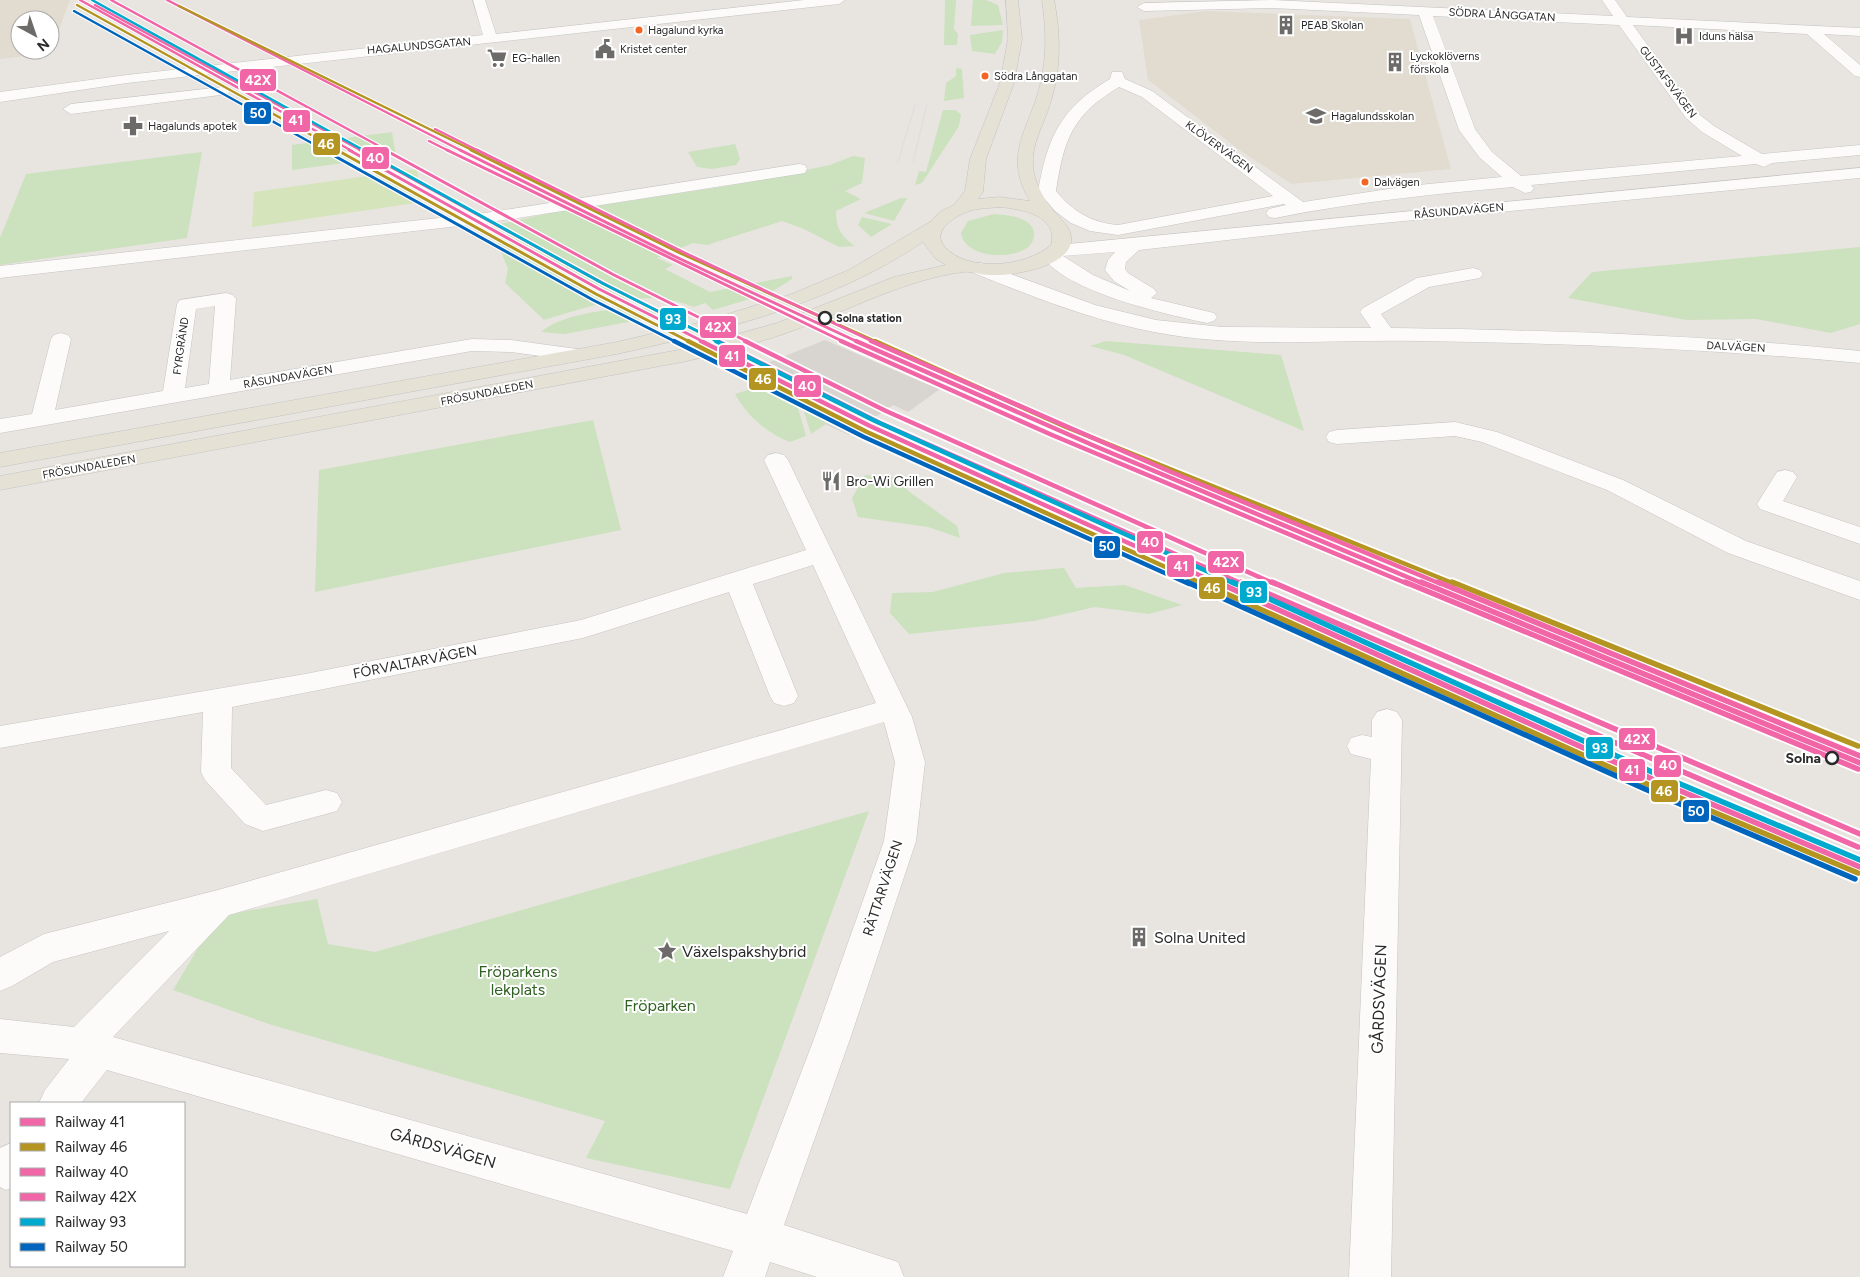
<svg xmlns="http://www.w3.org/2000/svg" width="1860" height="1277" viewBox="0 0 1860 1277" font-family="Figtree,sans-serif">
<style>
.education{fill:#e2dcd0;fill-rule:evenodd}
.green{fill:#cce1bd}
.pitch{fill:#d5e4ba}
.plaza{fill:#d8d5d1}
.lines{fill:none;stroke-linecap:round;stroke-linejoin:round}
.minor-casing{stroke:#c4c4c3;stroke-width:1}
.major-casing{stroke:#c4c3c2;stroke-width:1}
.minor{fill:#fcfbfa;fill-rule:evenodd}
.major{fill:#e5e1d5;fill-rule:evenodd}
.tram{stroke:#deddde;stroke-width:1}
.rail-1-far3-casing{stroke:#fff;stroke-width:4.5}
.rail-1-far2-casing{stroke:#fff;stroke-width:5.5}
.rail-1-far1-casing{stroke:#fff;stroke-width:8}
.rail-1-casing{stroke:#fff;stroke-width:9}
.rail-2-far3-casing{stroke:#fff;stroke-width:4.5}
.rail-2-far2-casing{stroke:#fff;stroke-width:5.5}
.rail-2-far1-casing{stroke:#fff;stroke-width:8}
.rail-2-casing{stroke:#fff;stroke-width:9}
.rail-3-far3-casing{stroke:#fff;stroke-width:4.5}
.rail-3-far2-casing{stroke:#fff;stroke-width:5.5}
.rail-3-far1-casing{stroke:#fff;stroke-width:8}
.rail-3-casing{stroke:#fff;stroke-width:9}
.rail-4-far3-casing{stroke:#fff;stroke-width:4.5}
.rail-4-far2-casing{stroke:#fff;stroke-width:5.5}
.rail-4-far1-casing{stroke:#fff;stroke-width:8}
.rail-4-casing{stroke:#fff;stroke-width:9}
.rail-5-far3-casing{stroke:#fff;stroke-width:4.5}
.rail-5-far2-casing{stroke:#fff;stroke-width:5.5}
.rail-5-far1-casing{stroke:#fff;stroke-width:8}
.rail-5-casing{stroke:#fff;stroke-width:9}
.rail-6-far3-casing{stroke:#fff;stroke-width:4.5}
.rail-6-far2-casing{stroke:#fff;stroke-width:5.5}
.rail-6-far1-casing{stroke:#fff;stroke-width:8}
.rail-6-casing{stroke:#fff;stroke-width:9}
.rail-1-far3{stroke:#f166a7;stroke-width:2.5}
.rail-1-far2{stroke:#f166a7;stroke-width:3}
.rail-1-far1{stroke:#f166a7;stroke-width:4.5}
.rail-1{stroke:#f166a7;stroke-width:5.5}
.rail-2-far3{stroke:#b49522;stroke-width:2.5}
.rail-2-far2{stroke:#b49522;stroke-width:3}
.rail-2-far1{stroke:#b49522;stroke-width:4.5}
.rail-2{stroke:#b49522;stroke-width:5.5}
.rail-3-far3{stroke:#f166a7;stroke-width:2.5}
.rail-3-far2{stroke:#f166a7;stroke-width:3}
.rail-3-far1{stroke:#f166a7;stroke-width:4.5}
.rail-3{stroke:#f166a7;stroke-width:5.5}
.rail-4-far3{stroke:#f166a7;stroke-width:2.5}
.rail-4-far2{stroke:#f166a7;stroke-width:3}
.rail-4-far1{stroke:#f166a7;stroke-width:4.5}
.rail-4{stroke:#f166a7;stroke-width:5.5}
.rail-5-far3{stroke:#00a9ce;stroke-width:2.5}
.rail-5-far2{stroke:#00a9ce;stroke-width:3}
.rail-5-far1{stroke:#00a9ce;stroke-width:4.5}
.rail-5{stroke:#00a9ce;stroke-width:5.5}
.rail-6-far3{stroke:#0065bd;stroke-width:2.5}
.rail-6-far2{stroke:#0065bd;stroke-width:3}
.rail-6-far1{stroke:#0065bd;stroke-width:4.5}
.rail-6{stroke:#0065bd;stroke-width:5.5}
.bus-dot{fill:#f26522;stroke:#fff;stroke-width:2}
.stop-dot{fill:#fff;stroke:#2a2a2a;stroke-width:2.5}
.labels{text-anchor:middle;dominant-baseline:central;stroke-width:4;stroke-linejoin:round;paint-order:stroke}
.far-street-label{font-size:11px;fill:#2a2a2a;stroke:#fff}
.far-poi-label{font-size:11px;fill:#2a2a2a;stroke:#fff;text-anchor:start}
.far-bus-label{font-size:11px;fill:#2a2a2a;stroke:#fff;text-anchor:start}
.far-stop-label{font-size:11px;font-weight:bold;fill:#2a2a2a;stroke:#fff;text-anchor:start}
.poi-label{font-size:14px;fill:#2a2a2a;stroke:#fff;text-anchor:start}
.street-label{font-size:14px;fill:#2a2a2a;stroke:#fff}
.stop-label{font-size:14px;font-weight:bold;fill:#2a2a2a;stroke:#fff;text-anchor:end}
.near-poi-label{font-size:16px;fill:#2a2a2a;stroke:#fff;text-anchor:start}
.near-park-label{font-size:16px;fill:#2f6121;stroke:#fff}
.near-street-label{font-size:16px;fill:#2a2a2a;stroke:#fff}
.line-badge{stroke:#fff;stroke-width:2}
.badge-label{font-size:14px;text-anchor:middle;font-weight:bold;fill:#fff}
</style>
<rect width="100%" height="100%" fill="#e8e5e1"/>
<g class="education">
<path d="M0,0h70l-20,53 -50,6zM20,20h30v30h-30z"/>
<polygon points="1206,11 1410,19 1451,169 1292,184 1242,152 1148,80 1139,20"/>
</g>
<g class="green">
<polygon points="945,0 956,0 954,29 958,34 957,45 944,45"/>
<polygon points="973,0 986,0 998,5 1003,25 971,26"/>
<polygon points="1003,30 1002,42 995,54 972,51 970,35"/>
<polygon points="956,68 962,69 964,98 944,101 946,83 956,76"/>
<polygon points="943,110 955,110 961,114 959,126 922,183 915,185 919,171 926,172"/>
<polygon points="392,132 396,156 292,170 292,145"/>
<polygon points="735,144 740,159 736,165 712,169 697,167 688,152"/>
<polygon points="202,152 187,238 0,265 0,238 26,174"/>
<path d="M853,156l12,2 -3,25 -17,8 16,8 -25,12c0,17 5,25 19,35l-16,1 -35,-18 -22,-8 -75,24 -14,-2 -36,15 16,7 -8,4 45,23 82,-16v3l-22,14 -57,17 -8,-7 -11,4c-48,-20 -103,-2 -150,13l-39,-37 3,-14 -17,-43 59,-13 183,-28 97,-20z"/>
<polygon points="901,198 907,198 894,221 864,213"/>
<path d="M994,214c13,1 41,3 40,21 0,5 -3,10 -7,13 -18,12 -62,10 -66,-15l7,-12z"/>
<polygon points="862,217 892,224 871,237 858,225"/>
<polygon points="1860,247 1860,324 1831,333 1756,319 1686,320 1568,298 1592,272"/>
<path d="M621,308h28l9,5 -9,5 -84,16 -24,-2c20,-17 55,-20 80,-24z"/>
<polygon points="1106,341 1281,355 1304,431 1124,355 1090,346"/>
<polygon points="806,383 829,394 811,403 812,407 835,418 811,434 797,390"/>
<path d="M785,385l7,2 14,49 -16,6c-23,-9 -43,-26 -55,-48l26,-8z"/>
<polygon points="593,420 621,530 315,592 319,470"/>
<polygon points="865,475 893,477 911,493 957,526 960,538 928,527 858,517 852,498"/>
<polygon points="1064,568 1076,588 1125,585 1182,605 1149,614 1095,607 1034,621 909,634 890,613 892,593 933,592 1004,573"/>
<polygon points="869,811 730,1189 586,1158 605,1121 272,1025 173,990 217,916 317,899 328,944 375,952"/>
</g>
<polygon class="pitch" points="417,169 422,202 252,227 254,192"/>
<polygon class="plaza" points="825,340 924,383 940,389 908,412 893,405 849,435 825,424 852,405 765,364"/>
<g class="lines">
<defs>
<g id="minor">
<polygon points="473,0 485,0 496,34 804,0 845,0 839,4 127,83 0,102 0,92 127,75 483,35"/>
<path d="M1272,0l341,16 -11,-16h13l12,17 233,11v8l-36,-2 36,31v12l-5,-1 -48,-42 -174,-9 63,87 18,14 48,28 98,-9v10l-88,8 -8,4 -8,-3 -225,21 3,3 -3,4 -6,1 -12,-6c-80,7 -159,15 -238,31l-6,-1 -3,-4 3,-4 17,-4 -2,-1 -166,31 -28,-4 -19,-8 -16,-12 -17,-20c10,-54 22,-83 72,-112l2,-7h10l3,7 27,12 151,111 105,-16 94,-9 -22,-19 -21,-28 -40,-115 -147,-7 -128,3 -7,-4 7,-4zM1433,16l186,9 67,93 16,14 40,24 -221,20 -29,-24 -17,-23zM1119,87l23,10 131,99 -155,29c-26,-2 -46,-14 -62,-34 8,-52 16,-76 63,-104z"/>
<polygon points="223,87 228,88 230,91 228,94 71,114 63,109 71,104"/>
<polygon points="799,164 805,165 807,169 805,173 485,223 0,278 0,266 485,213"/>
<path d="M1860,168v10l-509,48 -212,24 -13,12 -1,7 3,4 26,16 3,4 -6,5 63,15 3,4 -3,4 -7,2c-42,-9 -141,-31 -165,-67l9,-9 7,-2zM1115,252l-7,8 -3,10 9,11 16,10 -37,-16 -30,-19z"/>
<path d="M981,263l114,42 61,15 66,7 149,1 -11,-16 3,-4 54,-30 56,-10 7,2 3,4 -3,4 -51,9 -48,27 10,14c157,2 313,7 469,23v12c-147,-14 -294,-20 -441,-22 -87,-2 -179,8 -265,-9 -63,-12 -121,-35 -180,-59l-3,-4 3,-4z"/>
<path d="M226,293l7,2 3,4 -6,81 242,-41 39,1 66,9 7,2 4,4 -4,4 -7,2 -66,-9 -39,-1 -472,82v-14l32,-5 19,-75 3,-4 7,-2 7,2 3,4 -16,71 108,-19 14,-87 3,-4zM215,306l-6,78 -24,4 11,-79z"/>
<polygon points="1455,422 1497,432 1623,480 1746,541 1860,581 1860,600 1728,553 1607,490 1482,442 1455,436 1337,444 1329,442 1326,437 1329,432 1337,430"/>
<path d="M776,453l8,2 4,5 124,257 13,45 -9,79 -66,198 -66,186 114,37 6,15h-87l-47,-15 -5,15h-42l10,-26 -626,-181 -26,33h-42l6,-13 24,-31 -69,-6v-34l74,8 95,-96 -116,31 -41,24 -12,5v-34l44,-23 174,-44 658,-187 -63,-138 -60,19 45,112 -4,7 -10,3 -10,-3 -4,-7 -41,-104 -146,46 -351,69 -1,61 35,37 60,-15 11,3 5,9 -5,9 -74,20 -18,-7 -40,-44 -4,-8 2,-60 -203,36v-22l305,-52 276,-54 225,-70 -42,-90 4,-5zM884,722l11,40 -11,79 -70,198 -67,175 -634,-177 116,-122z"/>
<polygon points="1785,470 1793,472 1797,477 1783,501 1860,527 1860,544 1760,509 1757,504 1777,472"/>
<polygon points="1387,709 1397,712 1402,720 1391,1277 1349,1277 1371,759 1351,754 1347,746 1351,738 1362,735 1372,737 1372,720 1377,712"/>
<polygon points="11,1143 11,1188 6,1190 0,1187 0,1148"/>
</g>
<path id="major" d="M1006,0h12l4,39 -8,44 -28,76 -3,33 -5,7 22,-2 30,4c-29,-48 1,-73 11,-120 6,-27 5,-54 1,-81h12c7,35 7,70 -4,104 -6,20 -19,40 -17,62 1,15 10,32 20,44 9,11 24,22 16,38 -11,21 -59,28 -80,27 -8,0 -18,-4 -26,-3 -60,8 -115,39 -171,59 -34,12 -70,22 -105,30l-687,129v-14l684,-127 93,-26 117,-46 52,-12 -11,-7 -12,-16c-93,62 -198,88 -306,112l-617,113v-14l617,-111 85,-20 90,-28 57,-24 81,-48 10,-10 14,-7 11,-14 5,-32 30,-76 8,-44zM1000,207c22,2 59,9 51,38 -24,22 -85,28 -107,1 -14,-17 16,-33 29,-36 9,-2 18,-2 27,-3z"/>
</defs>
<use href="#minor" class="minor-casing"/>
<use href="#major" class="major-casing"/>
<use href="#minor" class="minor"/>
<use href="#major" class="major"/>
<g class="tram">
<polyline points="898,162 915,105"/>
<polyline points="913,162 927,105"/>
</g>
<defs>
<g id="rail-1-far3">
<polyline points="80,0 352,151"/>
<polyline points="167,0 462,151"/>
</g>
<g id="rail-1-far2">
<polyline points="349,150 599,289 704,342"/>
<polyline points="460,150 674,256 858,342"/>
</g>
<g id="rail-1-far1">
<polyline points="701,341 870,426 1219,584"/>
<polyline points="856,341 1097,447 1424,584"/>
</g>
<g id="rail-1">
<polyline points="1217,582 1650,778 1860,867"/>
<polyline points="1421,582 1860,763"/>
</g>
<g id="rail-2-far3">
<polyline points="77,5 340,151"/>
<polyline points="179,6 474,151"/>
</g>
<g id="rail-2-far2">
<polyline points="337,150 596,294 690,342"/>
<polyline points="471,150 680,253 877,342"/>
</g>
<g id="rail-2-far1">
<polyline points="688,341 867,432 1203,584"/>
<polyline points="875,341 1066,427 1455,584"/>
</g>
<g id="rail-2">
<polyline points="1200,582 1647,784 1858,873"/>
<polyline points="1452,582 1858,746"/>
</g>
<g id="rail-3-far3">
<polyline points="95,5 362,151"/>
<polyline points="429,141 449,151"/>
</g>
<g id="rail-3-far2">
<polyline points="360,150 608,286 719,342"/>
<polyline points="447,150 844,342"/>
</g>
<g id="rail-3-far1">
<polyline points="717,341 880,423 1243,584"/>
<polyline points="841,341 1052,435 1408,584"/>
</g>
<g id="rail-3">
<polyline points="1241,582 1858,847"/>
<polyline points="1405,582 1858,769"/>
</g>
<g id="rail-4-far3">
<polyline points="111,0 388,151"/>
<polyline points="435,129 479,151"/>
</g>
<g id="rail-4-far2">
<polyline points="385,150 614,275 748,342"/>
<polyline points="477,150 687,254 874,342"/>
</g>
<g id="rail-4-far1">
<polyline points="745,341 886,411 1275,584"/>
<polyline points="871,341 1171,472 1441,584"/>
</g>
<g id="rail-4">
<polyline points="1272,582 1860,834"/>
<polyline points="1438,582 1860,756"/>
</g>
<polyline id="rail-5-far3" points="92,0 365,151"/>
<polyline id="rail-5-far2" points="362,150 602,283 719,342"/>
<polyline id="rail-5-far1" points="716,341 873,420 1235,584"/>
<polyline id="rail-5" points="1232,582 1652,772 1860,860"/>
<polyline id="rail-6-far3" points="74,11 326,151"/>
<polyline id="rail-6-far2" points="324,150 593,300 676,342"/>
<polyline id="rail-6-far1" points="674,341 864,437 1189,584"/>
<polyline id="rail-6" points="1187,582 1645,789 1855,879"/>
</defs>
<use href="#rail-1-far3" class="rail-1-far3-casing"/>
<use href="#rail-1-far2" class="rail-1-far2-casing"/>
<use href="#rail-1-far1" class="rail-1-far1-casing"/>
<use href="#rail-1" class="rail-1-casing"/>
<use href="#rail-2-far3" class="rail-2-far3-casing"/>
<use href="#rail-2-far2" class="rail-2-far2-casing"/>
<use href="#rail-2-far1" class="rail-2-far1-casing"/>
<use href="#rail-2" class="rail-2-casing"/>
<use href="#rail-3-far3" class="rail-3-far3-casing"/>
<use href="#rail-3-far2" class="rail-3-far2-casing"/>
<use href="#rail-3-far1" class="rail-3-far1-casing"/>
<use href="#rail-3" class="rail-3-casing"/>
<use href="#rail-4-far3" class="rail-4-far3-casing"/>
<use href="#rail-4-far2" class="rail-4-far2-casing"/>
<use href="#rail-4-far1" class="rail-4-far1-casing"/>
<use href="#rail-4" class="rail-4-casing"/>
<use href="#rail-5-far3" class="rail-5-far3-casing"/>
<use href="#rail-5-far2" class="rail-5-far2-casing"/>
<use href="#rail-5-far1" class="rail-5-far1-casing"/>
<use href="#rail-5" class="rail-5-casing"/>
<use href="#rail-6-far3" class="rail-6-far3-casing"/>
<use href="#rail-6-far2" class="rail-6-far2-casing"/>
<use href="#rail-6-far1" class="rail-6-far1-casing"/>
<use href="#rail-6" class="rail-6-casing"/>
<use href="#rail-1-far3" class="rail-1-far3"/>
<use href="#rail-1-far2" class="rail-1-far2"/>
<use href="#rail-1-far1" class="rail-1-far1"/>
<use href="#rail-1" class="rail-1"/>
<use href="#rail-2-far3" class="rail-2-far3"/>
<use href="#rail-2-far2" class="rail-2-far2"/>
<use href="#rail-2-far1" class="rail-2-far1"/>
<use href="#rail-2" class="rail-2"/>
<use href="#rail-3-far3" class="rail-3-far3"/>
<use href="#rail-3-far2" class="rail-3-far2"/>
<use href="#rail-3-far1" class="rail-3-far1"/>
<use href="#rail-3" class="rail-3"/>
<use href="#rail-4-far3" class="rail-4-far3"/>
<use href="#rail-4-far2" class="rail-4-far2"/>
<use href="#rail-4-far1" class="rail-4-far1"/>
<use href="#rail-4" class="rail-4"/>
<use href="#rail-5-far3" class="rail-5-far3"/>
<use href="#rail-5-far2" class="rail-5-far2"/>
<use href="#rail-5-far1" class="rail-5-far1"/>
<use href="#rail-5" class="rail-5"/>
<use href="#rail-6-far3" class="rail-6-far3"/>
<use href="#rail-6-far2" class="rail-6-far2"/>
<use href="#rail-6-far1" class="rail-6-far1"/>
<use href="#rail-6" class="rail-6"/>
</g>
<defs>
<symbol id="building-bare" viewBox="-9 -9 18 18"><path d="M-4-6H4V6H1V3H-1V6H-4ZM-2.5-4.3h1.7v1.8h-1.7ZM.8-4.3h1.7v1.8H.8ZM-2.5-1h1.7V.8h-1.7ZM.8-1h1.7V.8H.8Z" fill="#6c6b6a" stroke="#fff" stroke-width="2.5" paint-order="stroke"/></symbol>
<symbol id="hospital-bare" viewBox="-9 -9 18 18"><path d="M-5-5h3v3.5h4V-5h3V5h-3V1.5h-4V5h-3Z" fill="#6c6b6a" stroke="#fff" stroke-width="2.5" paint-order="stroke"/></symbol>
<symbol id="civic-bare" viewBox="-9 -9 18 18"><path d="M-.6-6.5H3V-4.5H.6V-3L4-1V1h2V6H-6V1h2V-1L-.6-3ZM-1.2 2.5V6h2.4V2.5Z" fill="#6c6b6a" stroke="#fff" stroke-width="2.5" paint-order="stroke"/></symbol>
<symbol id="supermarket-bare" viewBox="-9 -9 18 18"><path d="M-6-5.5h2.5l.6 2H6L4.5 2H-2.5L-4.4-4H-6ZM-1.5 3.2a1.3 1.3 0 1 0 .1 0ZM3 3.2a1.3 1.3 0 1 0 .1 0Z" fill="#6c6b6a" stroke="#fff" stroke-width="2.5" paint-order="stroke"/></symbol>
<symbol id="school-bare" viewBox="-9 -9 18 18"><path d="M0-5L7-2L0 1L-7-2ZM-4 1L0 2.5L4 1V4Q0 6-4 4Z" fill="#6c6b6a" stroke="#fff" stroke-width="2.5" paint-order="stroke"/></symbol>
<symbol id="pharmacy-bare" viewBox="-9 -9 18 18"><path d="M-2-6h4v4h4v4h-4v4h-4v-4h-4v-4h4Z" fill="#6c6b6a" stroke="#fff" stroke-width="2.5" paint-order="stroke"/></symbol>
<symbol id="restaurant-bare" viewBox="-9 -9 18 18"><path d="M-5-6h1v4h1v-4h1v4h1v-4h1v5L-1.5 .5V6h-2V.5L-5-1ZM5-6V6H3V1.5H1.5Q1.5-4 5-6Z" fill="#6c6b6a" stroke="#fff" stroke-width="2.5" paint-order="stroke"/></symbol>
<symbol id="sight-bare" viewBox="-9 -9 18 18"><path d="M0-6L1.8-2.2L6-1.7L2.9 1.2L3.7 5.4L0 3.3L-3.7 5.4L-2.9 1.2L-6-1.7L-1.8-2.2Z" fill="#6c6b6a" stroke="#fff" stroke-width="2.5" paint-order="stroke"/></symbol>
</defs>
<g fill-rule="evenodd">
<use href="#building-bare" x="1272" y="11" width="28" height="28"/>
<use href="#hospital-bare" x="1670" y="22" width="28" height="28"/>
<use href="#civic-bare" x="591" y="35" width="28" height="28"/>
<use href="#supermarket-bare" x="483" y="44" width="28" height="28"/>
<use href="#building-bare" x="1381" y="48" width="28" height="28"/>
<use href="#school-bare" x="1302" y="102" width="28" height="28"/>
<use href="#pharmacy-bare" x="119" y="112" width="28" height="28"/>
<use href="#restaurant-bare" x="817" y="467" width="28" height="28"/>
<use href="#building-bare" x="1125" y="923" width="28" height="28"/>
<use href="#sight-bare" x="653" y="937" width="28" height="28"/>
</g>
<g class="bus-dot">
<circle cx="639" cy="30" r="4.5"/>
<circle cx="985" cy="76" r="4.5"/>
<circle cx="1365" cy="182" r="4.5"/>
</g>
<g class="stop-dot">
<circle cx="825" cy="318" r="6"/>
<circle cx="1832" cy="758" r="6"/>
</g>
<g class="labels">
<g class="far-street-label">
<text transform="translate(1502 15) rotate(3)">SÖDRA LÅNGGATAN</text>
<text transform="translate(419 46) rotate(-5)">HAGALUNDSGATAN</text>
<text transform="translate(1668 82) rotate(53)">GUSTAFSVÄGEN</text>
<text transform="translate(1219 147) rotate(36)">KLÖVERVÄGEN</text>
<text transform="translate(1459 211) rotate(-5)">RÅSUNDAVÄGEN</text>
<text transform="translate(181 346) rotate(-82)">FYRGRÄND</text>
<text transform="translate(1736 347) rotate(3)">DALVÄGEN</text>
<text transform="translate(288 377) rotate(-10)">RÅSUNDAVÄGEN</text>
<text transform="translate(487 393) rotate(-11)">FRÖSUNDALEDEN</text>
<text transform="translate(89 467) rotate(-10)">FRÖSUNDALEDEN</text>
</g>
<g class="far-poi-label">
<text x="1301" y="25">PEAB Skolan</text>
<text x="1699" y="36">Iduns hälsa</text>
<text x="620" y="49">Kristet center</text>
<text x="1410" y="56">Lyckoklöverns<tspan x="1410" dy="13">förskola</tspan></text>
<text x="512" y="58">EG-hallen</text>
<text x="1331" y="116">Hagalundsskolan</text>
<text x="148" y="126">Hagalunds apotek</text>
</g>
<g class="far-bus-label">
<text x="648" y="30">Hagalund kyrka</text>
<text x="994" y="76">Södra Långgatan</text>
<text x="1374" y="182">Dalvägen</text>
</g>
<g class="far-stop-label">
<text x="836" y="318">Solna station</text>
</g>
<g class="poi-label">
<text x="846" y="481">Bro-Wi Grillen</text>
</g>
<g class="street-label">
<text transform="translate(415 662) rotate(-11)">FÖRVALTARVÄGEN</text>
<text transform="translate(883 888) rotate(-72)">RÄTTARVÄGEN</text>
</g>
<g class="stop-label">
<text x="1821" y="758">Solna</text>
</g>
<g class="near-poi-label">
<text x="1154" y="937">Solna United</text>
<text x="682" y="951">Växelspakshybrid</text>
</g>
<g class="near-park-label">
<text x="518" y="971">Fröparkens<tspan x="518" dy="18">lekplats</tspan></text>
<text x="660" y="1005">Fröparken</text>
</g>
<g class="near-street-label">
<text transform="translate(1379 999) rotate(-88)">GÅRDSVÄGEN</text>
<text transform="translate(443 1148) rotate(16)">GÅRDSVÄGEN</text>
</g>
</g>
<g class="line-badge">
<rect x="239" y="68" width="38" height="24" rx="5" fill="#f166a7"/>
<rect x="243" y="101" width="29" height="24" rx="5" fill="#0065bd"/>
<rect x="282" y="109" width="29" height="24" rx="5" fill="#f166a7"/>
<rect x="312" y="132" width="29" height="24" rx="5" fill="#b49522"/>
<rect x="361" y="146" width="29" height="24" rx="5" fill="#f166a7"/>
<rect x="659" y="307" width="28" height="24" rx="5" fill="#00a9ce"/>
<rect x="699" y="315" width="38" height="24" rx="5" fill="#f166a7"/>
<rect x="718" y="344" width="28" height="24" rx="5" fill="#f166a7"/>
<rect x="748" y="367" width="29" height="24" rx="5" fill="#b49522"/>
<rect x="793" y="374" width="29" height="24" rx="5" fill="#f166a7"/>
<rect x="1136" y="530" width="28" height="24" rx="5" fill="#f166a7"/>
<rect x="1093" y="535" width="28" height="24" rx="5" fill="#0065bd"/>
<rect x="1207" y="550" width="38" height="24" rx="5" fill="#f166a7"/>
<rect x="1166" y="554" width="29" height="24" rx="5" fill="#f166a7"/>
<rect x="1198" y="576" width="28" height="24" rx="5" fill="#b49522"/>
<rect x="1239" y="580" width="29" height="24" rx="5" fill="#00a9ce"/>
<rect x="1618" y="727" width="38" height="24" rx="5" fill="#f166a7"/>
<rect x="1585" y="736" width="29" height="24" rx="5" fill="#00a9ce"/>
<rect x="1653" y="754" width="29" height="24" rx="5" fill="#f166a7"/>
<rect x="1618" y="758" width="28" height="24" rx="5" fill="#f166a7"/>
<rect x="1650" y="779" width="29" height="24" rx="5" fill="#b49522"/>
<rect x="1682" y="799" width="28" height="24" rx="5" fill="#0065bd"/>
</g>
<g class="badge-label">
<text x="258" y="85">42X</text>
<text x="258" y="118">50</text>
<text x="296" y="125">41</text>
<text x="326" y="149">46</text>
<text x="375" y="163">40</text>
<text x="673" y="324">93</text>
<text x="718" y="332">42X</text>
<text x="732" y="361">41</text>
<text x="763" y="384">46</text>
<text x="807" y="391">40</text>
<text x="1150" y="547">40</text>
<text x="1107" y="551">50</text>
<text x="1226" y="567">42X</text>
<text x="1181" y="571">41</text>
<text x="1212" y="593">46</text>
<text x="1254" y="597">93</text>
<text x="1637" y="744">42X</text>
<text x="1600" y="753">93</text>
<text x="1668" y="770">40</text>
<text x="1632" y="775">41</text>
<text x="1664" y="796">46</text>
<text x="1696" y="816">50</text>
</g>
<rect x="10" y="1102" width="175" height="165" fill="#ffffff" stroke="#aaaaaa"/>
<rect x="20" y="1118" width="25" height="8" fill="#f166a7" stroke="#aaaaaa"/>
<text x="55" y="1127" font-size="15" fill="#2a2a2a">Railway 41</text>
<rect x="20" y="1143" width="25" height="8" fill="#b49522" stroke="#aaaaaa"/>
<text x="55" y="1152" font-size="15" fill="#2a2a2a">Railway 46</text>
<rect x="20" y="1168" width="25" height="8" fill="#f166a7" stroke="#aaaaaa"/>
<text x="55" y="1177" font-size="15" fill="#2a2a2a">Railway 40</text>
<rect x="20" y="1193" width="25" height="8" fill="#f166a7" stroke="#aaaaaa"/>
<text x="55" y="1202" font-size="15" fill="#2a2a2a">Railway 42X</text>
<rect x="20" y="1218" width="25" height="8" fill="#00a9ce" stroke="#aaaaaa"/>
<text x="55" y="1227" font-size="15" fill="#2a2a2a">Railway 93</text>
<rect x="20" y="1243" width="25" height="8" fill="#0065bd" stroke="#aaaaaa"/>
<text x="55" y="1252" font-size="15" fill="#2a2a2a">Railway 50</text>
<g transform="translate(35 35) rotate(140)"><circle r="24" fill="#ffffff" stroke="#aaaaaa"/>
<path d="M0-4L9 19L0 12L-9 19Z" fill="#6c6b6a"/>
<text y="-8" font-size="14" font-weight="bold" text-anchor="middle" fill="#2a2a2a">N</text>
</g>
</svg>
